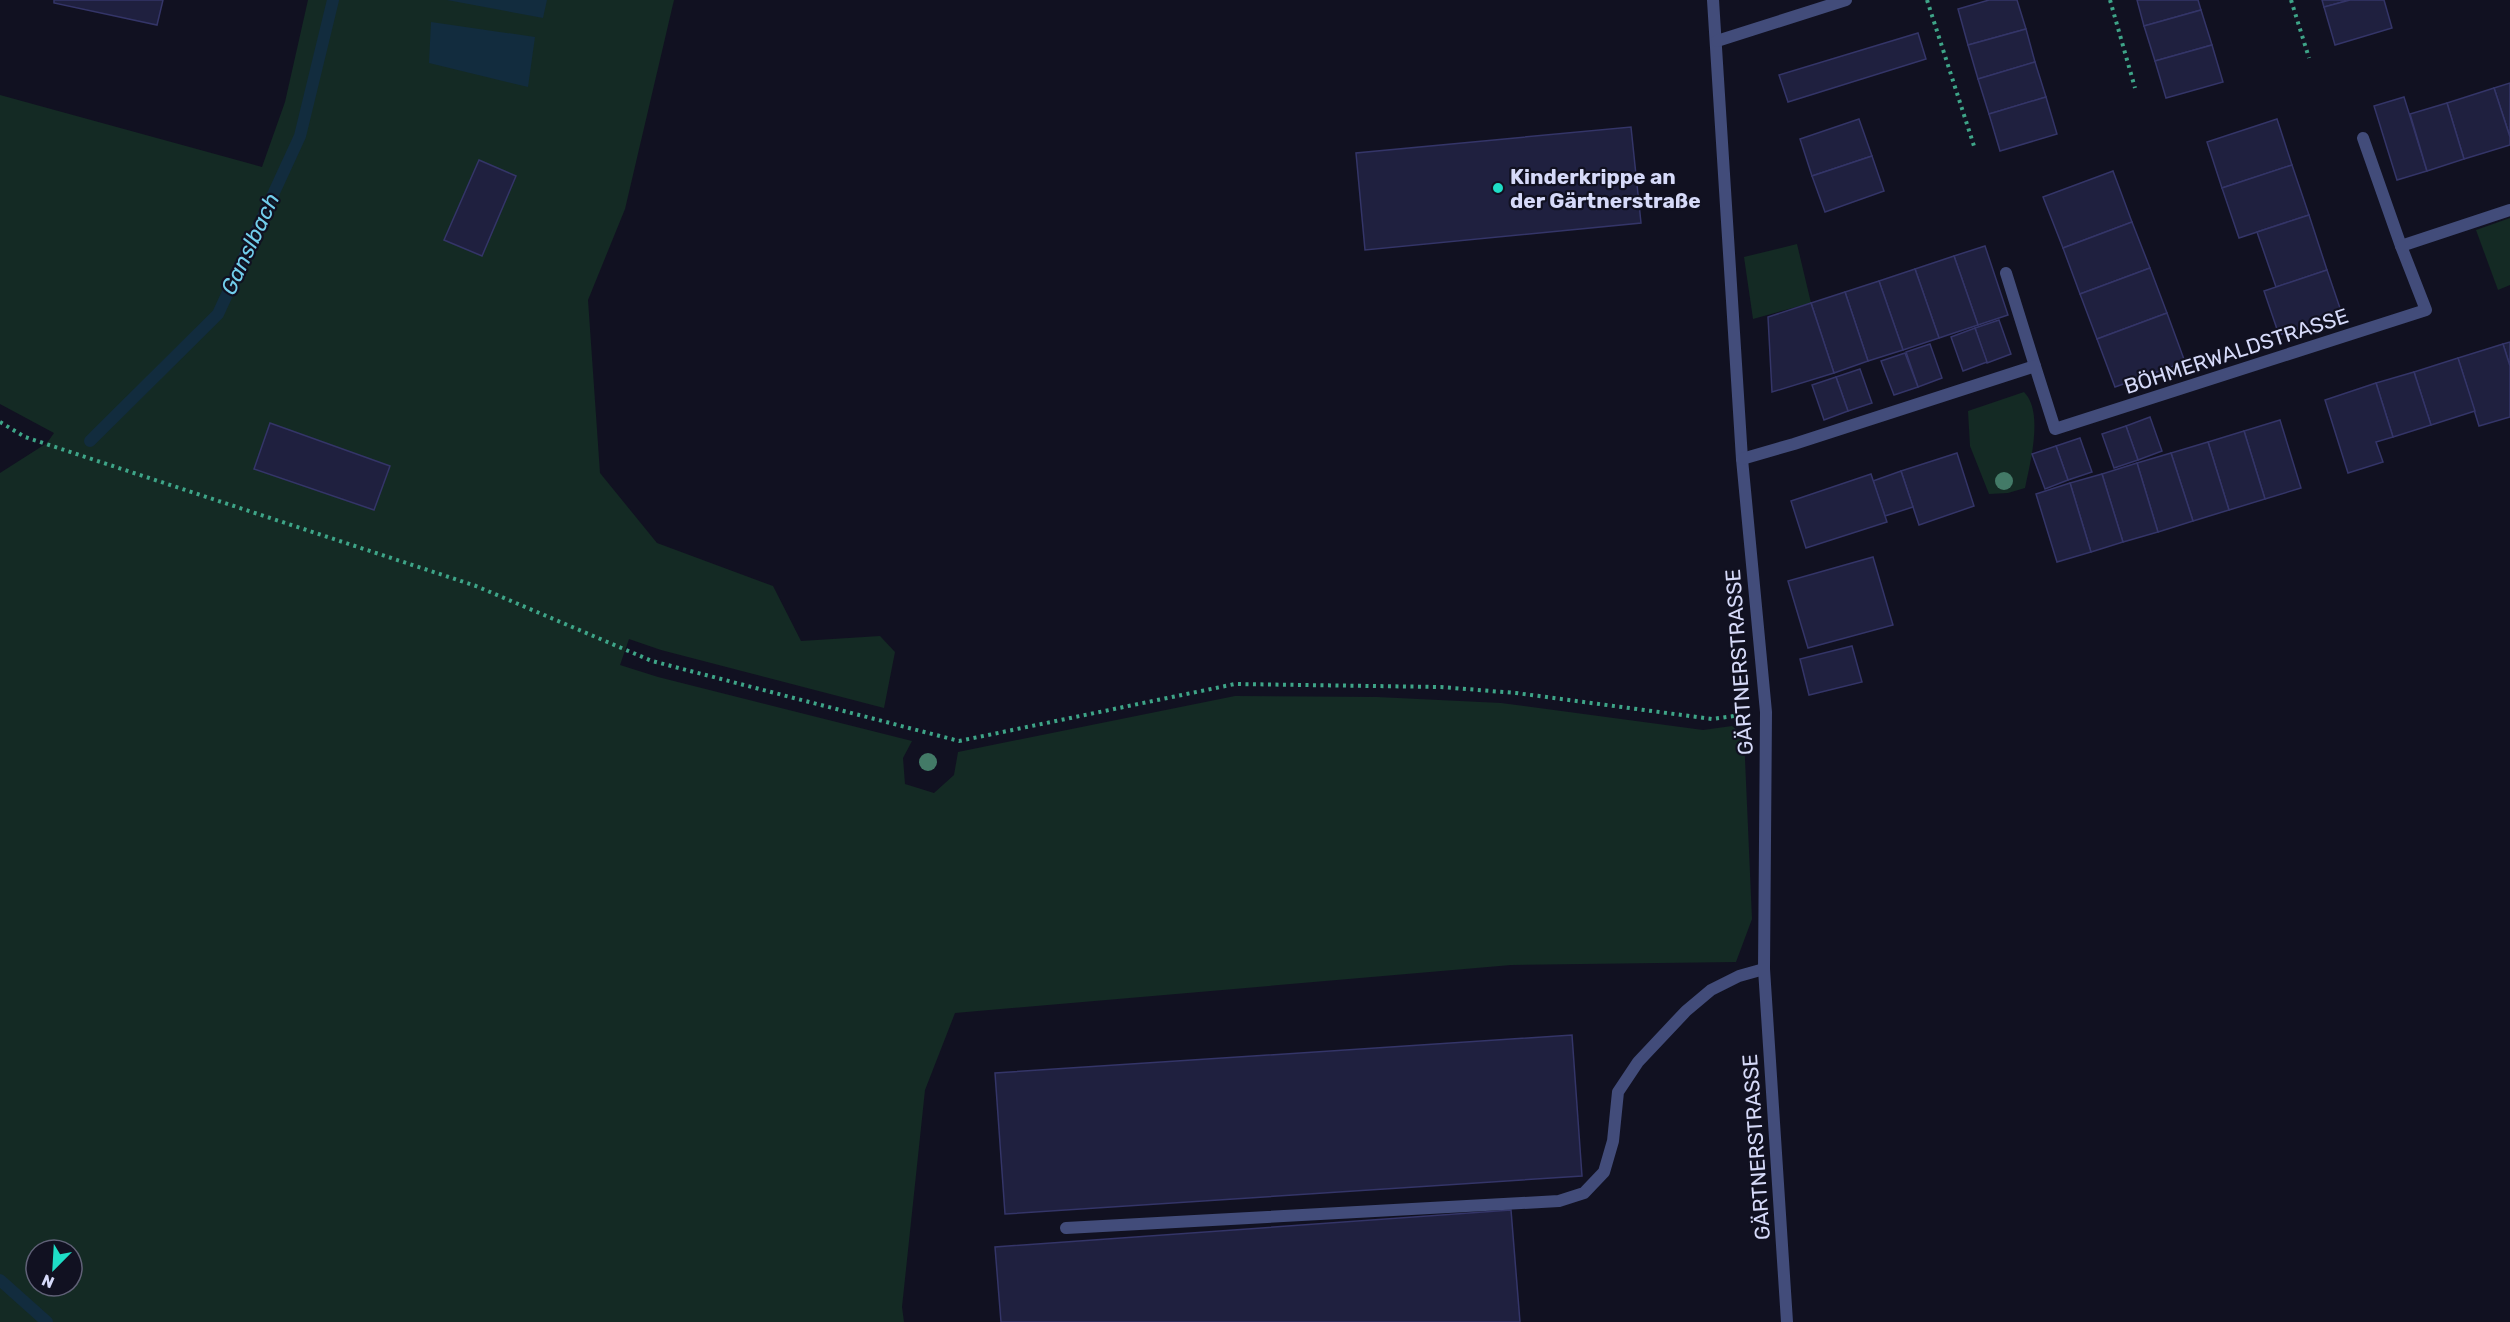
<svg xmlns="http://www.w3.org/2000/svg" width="2510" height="1322" viewBox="0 0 2510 1322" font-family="Rubik,sans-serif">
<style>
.green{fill:#142a24;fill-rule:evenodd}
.water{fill:#122c3e}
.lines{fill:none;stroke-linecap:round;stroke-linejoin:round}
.stream{stroke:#122c3e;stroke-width:12}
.building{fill:#1f203f;stroke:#343568;stroke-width:1.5}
.path{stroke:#3ea588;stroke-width:4;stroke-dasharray:3 4.5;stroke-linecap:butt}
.service{stroke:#424c7a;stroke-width:12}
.minor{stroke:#424c7a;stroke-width:12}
.tree{fill:#437a67}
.poi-dot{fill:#1eddc6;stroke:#111121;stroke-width:2}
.labels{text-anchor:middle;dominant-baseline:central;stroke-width:4.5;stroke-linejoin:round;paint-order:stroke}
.poi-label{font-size:21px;font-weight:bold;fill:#d6daf9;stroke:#111121;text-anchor:start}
.street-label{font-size:21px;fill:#d6daf9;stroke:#111121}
.water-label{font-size:22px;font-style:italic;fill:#72ceec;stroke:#111121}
</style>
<rect width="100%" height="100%" fill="#111121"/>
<g class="green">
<path d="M308,0h366l-49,209 -37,91 12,173 57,70 116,43 28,55 79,-5 15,16 -11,56 -223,-58 -32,-11 -9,26 38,12 254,64 -9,17 2,26 29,9 20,-18 4,-23 277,-56 142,1 124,6 202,27 29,-4 12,10 8,183 -16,43 -225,3 -556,48 -30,77 -23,217 2,15h-904v-849l47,-30 7,-10 -54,-29v-309l262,72 23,-65zM36,1250h36v36h-36z"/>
<polygon points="2510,218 2510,285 2498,290 2476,230"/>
<polygon points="1797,244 1811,303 1753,319 1744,257"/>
<path d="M2024,392c20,20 6,71 1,96l-17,5 -19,1 -19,-48 -2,-35z"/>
</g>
<g class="water">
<polygon points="447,0 547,0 543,18"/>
<polygon points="431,22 535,37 528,87 429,63"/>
</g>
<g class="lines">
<g class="stream">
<polyline points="90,441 218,314 300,136 333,0"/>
<polyline points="0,1280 47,1322"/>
</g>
</g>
<g class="building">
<polygon points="54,0 163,0 157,25 54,3"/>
<polygon points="1989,0 2017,0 2026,29 1968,45 1958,9"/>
<polygon points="2137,0 2198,0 2201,10 2144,26"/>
<polygon points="2322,0 2350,0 2324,7"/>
<polygon points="2350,0 2384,0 2392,28 2335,45 2324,7"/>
<polygon points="2201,10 2212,45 2155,61 2144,26"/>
<polygon points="2026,29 2035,62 1978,79 1968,45"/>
<polygon points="1918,33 1926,59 1788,102 1779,75"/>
<polygon points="2212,45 2223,82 2166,98 2155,61"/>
<polygon points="2035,62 2046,97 1989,114 1978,79"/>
<polygon points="2510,83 2510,137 2494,88"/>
<polygon points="2494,88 2510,137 2510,145 2464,159 2447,103"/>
<polygon points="2046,97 2057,134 2000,151 1989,114"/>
<polygon points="2404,97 2427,171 2397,180 2374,106"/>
<polygon points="2447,103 2464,159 2427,171 2410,114"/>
<polygon points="1859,119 1872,156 1812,176 1800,139"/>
<polygon points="2277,119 2292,165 2222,188 2207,142"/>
<polygon points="1631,127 1641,223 1365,250 1356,153"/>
<polygon points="1872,156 1884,191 1825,212 1812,176"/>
<polygon points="479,160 516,176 482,256 444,240"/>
<polygon points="2292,165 2309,215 2239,238 2222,188"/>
<polygon points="2113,171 2132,222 2063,248 2043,197"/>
<polygon points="2309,215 2327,270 2276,287 2257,232"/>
<polygon points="2132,222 2150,268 2080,294 2063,248"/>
<polygon points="1985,246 2008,315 1978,325 1954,256"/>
<polygon points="1954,256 1978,325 1939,338 1915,269"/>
<polygon points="2150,268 2167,313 2097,339 2080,294"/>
<polygon points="1915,269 1939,338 1903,350 1879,281"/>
<polygon points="2327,270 2342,314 2279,335 2264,291"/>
<polygon points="1879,281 1903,350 1868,361 1845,292"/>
<polygon points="1845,292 1868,361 1834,373 1811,303"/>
<polygon points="1811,303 1834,373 1772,392 1768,317"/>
<polygon points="2167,313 2185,362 2115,387 2097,339"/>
<polygon points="1999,320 2011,354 1987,363 1975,328"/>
<polygon points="1975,328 1987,362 1963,371 1951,337"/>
<polygon points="2510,342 2510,366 2503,344"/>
<polygon points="1930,344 1942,378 1918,387 1906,352"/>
<polygon points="2503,344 2510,366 2510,417 2479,426 2458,358"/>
<polygon points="1905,353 1918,387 1894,395 1881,361"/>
<polygon points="2458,358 2475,411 2431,425 2414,372"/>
<polygon points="1860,369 1872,403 1848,411 1836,377"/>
<polygon points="2414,372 2431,425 2393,437 2376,383"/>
<polygon points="1836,377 1848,411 1824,420 1812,385"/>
<polygon points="2376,383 2393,437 2376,442 2383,462 2348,473 2325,400"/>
<polygon points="2150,417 2162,451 2138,460 2126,426"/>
<polygon points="2280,420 2301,488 2265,499 2244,431"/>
<polygon points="270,423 390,466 374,510 254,469"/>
<polygon points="2126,426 2138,460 2114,468 2102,434"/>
<polygon points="2244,431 2265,499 2229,510 2208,442"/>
<polygon points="2080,438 2092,472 2068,480 2056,446"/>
<polygon points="2208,442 2229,510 2193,521 2171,453"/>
<polygon points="2056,446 2068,480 2045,489 2032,454"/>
<polygon points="1957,453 1974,506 1919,525 1901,471"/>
<polygon points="2171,453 2193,521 2158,532 2137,463"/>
<polygon points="2137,463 2158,532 2123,542 2102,474"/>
<polygon points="1901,471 1913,507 1885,516 1873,481"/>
<polygon points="1871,474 1887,522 1806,548 1791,501"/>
<polygon points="2102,474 2123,542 2091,552 2070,483"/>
<polygon points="2070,483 2091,552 2057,562 2036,494"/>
<polygon points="1873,557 1893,625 1808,648 1788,581"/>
<polygon points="1852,646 1862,682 1809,695 1800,659"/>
<polygon points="1572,1035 1582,1176 1005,1214 995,1073"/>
<polygon points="1511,1210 1520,1322 1001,1322 995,1247"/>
</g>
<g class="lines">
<g class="path">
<polyline points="1927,0 1974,146"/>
<polyline points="2110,0 2135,88"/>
<polyline points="2291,0 2309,58"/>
<polyline points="0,422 25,437 476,586 652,661 959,741 1235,684 1441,687 1516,693 1712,719 1741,715"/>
</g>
<polyline class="service" points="1066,1228 1559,1201 1584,1193 1604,1172 1613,1141 1618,1092 1638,1062 1686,1011 1711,990 1739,976 1764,969"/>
<g class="minor">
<polyline points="1713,0 1742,459 1766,712 1764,969 1787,1322"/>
<polyline points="1717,41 1846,0"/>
<polyline points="2363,138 2401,246"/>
<polyline points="2006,273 2035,366"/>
<polyline points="1742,459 1794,444 2035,366 2055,429 2426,310 2401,246 2510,210"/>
</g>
</g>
<g class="tree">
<circle cx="2004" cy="481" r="9"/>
<circle cx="928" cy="762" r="9"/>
</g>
<circle class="poi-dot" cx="1498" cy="188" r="6"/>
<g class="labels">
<g class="poi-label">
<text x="1510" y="176">Kinderkrippe an<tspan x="1510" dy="24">der Gärtnerstraße</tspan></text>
</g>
<g class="street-label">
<text transform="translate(2236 351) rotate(-18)">BÖHMERWALDSTRASSE</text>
<text transform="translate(1739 662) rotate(-94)">GÄRTNERSTRASSE</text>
<text transform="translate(1756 1147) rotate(-94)">GÄRTNERSTRASSE</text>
</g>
<g class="water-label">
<text transform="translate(250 244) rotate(-65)">Ganslbach</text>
</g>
</g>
<g transform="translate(54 1268) rotate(204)"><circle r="28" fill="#111121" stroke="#606177" stroke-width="1.5"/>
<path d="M0-4.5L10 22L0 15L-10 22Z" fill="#1eddc6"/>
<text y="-9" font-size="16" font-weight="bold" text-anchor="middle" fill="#d6daf9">N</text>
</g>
</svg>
